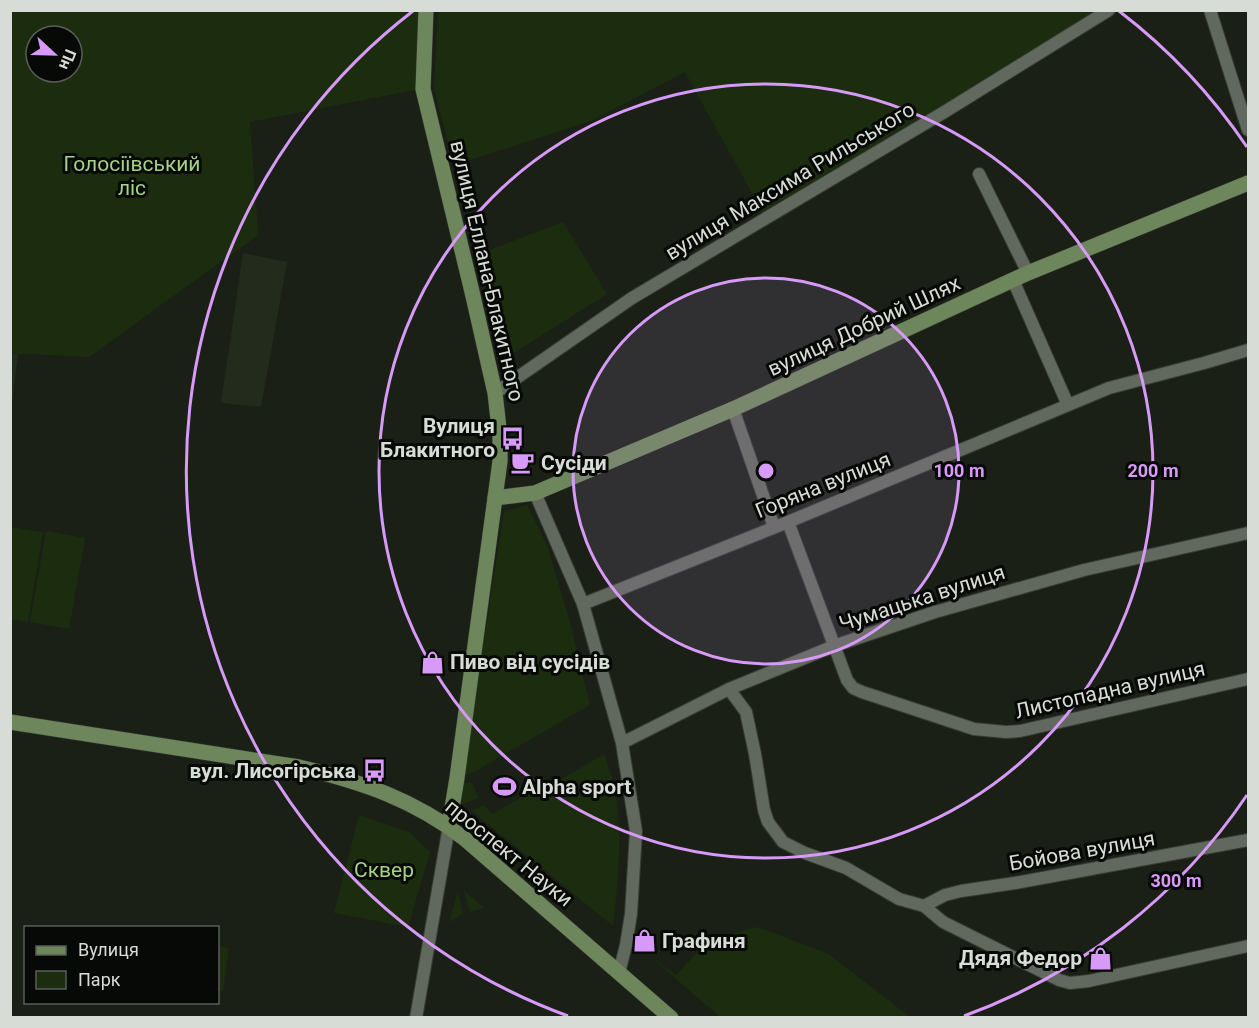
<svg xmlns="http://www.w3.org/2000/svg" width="1259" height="1028" viewBox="0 0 1259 1028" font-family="Roboto,sans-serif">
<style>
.built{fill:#222b1c}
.green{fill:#1c2d0f;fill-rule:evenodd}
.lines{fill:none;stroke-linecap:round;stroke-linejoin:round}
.street-casing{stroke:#383c36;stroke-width:14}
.secondary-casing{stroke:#383c36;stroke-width:16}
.street{stroke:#61685d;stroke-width:12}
.secondary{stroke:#6d865b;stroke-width:15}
.ring{fill:none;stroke:#d89af8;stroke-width:3}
.labels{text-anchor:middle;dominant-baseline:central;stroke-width:6;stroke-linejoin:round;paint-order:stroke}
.park-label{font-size:21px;fill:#a5d286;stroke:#060905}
.street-label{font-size:21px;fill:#d8dcd6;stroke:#060905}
.poi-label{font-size:21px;font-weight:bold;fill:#d8dcd6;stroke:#060905;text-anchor:start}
.centre{fill:#d89af8;stroke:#060905;stroke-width:3}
.ring-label{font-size:18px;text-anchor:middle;font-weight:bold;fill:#d89af8;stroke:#060905;stroke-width:6;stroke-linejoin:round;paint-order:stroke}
</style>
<rect width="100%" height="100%" fill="#1a2016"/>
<g class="built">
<polygon points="243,253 287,262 261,407 221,403"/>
<polygon points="11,353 18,354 11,411"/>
</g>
<g class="green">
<path d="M10,11h412l-2,78 -170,33 8,113 -169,122 -78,-4zM36,36h36v36h-36z"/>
<polygon points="438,11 1100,11 763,213 685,72 591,121 454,165 434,88"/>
<polygon points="563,222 607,294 509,356 479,254"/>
<polygon points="527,505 547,545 569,619 590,705 474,772 463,775 504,512"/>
<polygon points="10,527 43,532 28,622 11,619"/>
<polygon points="46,531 85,538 69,629 30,622"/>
<path d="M604,754c4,12 9,24 11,36 8,46 3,91 -2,136l-141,-115 11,-6 10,9 53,-32 4,4z"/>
<polygon points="459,782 472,783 479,798 463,804 460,797"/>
<polygon points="359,815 409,832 430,852 408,927 334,913"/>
<polygon points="464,891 484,908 470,912"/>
<polygon points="458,892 463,914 449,922"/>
<polygon points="757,927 827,953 910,1017 720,1017 650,956 676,975 708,941"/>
<polygon points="218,946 229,948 223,991 218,990"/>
</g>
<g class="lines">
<defs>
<g id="street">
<polyline points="1210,10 1248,130"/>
<polyline points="979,174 1028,273"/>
<polyline points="1013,280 1068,405"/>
<polyline points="495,393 632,298 946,111 1109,10"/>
<polyline points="733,409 774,527"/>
<polyline points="535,493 583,604 622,743 636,831 631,914 626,945 619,973"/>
<polyline points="788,522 847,680 853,688 862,692 974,729 1006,732 1020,731 1248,679"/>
<polyline points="583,604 788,522 1109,388 1204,363 1248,350"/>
<polyline points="729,689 746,712 755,754 764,810 768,822 783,842 805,853 846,868 899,899 924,906 943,922 1059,980 1070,983 1089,981 1248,946"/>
<polyline points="622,743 729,689 834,646 935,612 1084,570 1248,533"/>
<polyline points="924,906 945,895 961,891 1015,883 1248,840"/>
<polyline points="416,1018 449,826"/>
</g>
<g id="secondary">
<polyline points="426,10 423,89 473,296 495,393 500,437 500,461 498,476 457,778 449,826"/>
<polyline points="495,498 535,493 733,409 1028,273 1248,183"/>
<path d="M10,722l289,45c63,15 114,32 166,72l206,179"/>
</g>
</defs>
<use href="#street" class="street-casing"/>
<use href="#secondary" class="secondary-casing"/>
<use href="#street" class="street"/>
<use href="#secondary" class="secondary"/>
</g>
<circle cx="766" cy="471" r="193" fill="#d89af8" fill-opacity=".12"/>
<g class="ring">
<circle cx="766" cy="471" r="193"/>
<circle cx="766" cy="471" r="387"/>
<path d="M1247 795A580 580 0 0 1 964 1016M568 1016A580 580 0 0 1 413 11M1119 11A580 580 0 0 1 1247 147"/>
</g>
<defs>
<symbol id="bus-bare" viewBox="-9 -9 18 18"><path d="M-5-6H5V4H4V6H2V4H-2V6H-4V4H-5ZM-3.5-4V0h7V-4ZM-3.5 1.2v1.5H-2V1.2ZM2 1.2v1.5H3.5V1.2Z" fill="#d89af8" stroke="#060905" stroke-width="2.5" paint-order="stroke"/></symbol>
<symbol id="cafe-bare" viewBox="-9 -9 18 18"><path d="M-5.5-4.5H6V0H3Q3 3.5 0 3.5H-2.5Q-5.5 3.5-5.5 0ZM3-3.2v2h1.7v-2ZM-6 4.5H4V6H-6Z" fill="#d89af8" stroke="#060905" stroke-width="2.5" paint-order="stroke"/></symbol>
<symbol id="shop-bare" viewBox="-9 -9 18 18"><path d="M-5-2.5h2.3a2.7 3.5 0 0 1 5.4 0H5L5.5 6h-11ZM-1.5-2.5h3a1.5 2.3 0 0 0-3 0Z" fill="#d89af8" stroke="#060905" stroke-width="2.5" paint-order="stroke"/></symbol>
<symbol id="stadium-bare" viewBox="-9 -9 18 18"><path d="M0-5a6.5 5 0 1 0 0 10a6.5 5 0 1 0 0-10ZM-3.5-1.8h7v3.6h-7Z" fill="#d89af8" stroke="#060905" stroke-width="2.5" paint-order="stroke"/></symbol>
</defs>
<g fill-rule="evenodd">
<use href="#bus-bare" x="496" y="422" width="33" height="33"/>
<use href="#cafe-bare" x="506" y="446" width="33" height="33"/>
<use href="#shop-bare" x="416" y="646" width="33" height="33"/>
<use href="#bus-bare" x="358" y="754" width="33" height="33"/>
<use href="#stadium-bare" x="488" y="770" width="33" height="33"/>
<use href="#shop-bare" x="628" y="924" width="33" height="33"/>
<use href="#shop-bare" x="1084" y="942" width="33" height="33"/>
</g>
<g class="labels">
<g class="park-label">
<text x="132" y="164">Голосіївський<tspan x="132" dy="24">ліс</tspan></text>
<text x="384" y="870">Сквер</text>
</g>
<g class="street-label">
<text transform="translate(790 181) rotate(-31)">вулиця Максима Рильського</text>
<text transform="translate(487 271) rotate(77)">вулиця Еллана-Блакитного</text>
<text transform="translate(864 326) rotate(-25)">вулиця Добрий Шлях</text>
<text transform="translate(823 485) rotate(-22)">Горяна вулиця</text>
<text transform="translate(922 598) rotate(-18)">Чумацька вулиця</text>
<text transform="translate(1110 690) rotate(-13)">Листопадна вулиця</text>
<text transform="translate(1082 851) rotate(-10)">Бойова вулиця</text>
<text transform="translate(509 853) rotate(39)">проспект Науки</text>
</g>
<g class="poi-label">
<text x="495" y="426" text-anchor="end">Вулиця<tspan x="495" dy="24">Блакитного</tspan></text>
<text x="541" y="463">Сусіди</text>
<text x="450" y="662">Пиво від сусідів</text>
<text x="356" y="771" text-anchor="end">вул. Лисогірська</text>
<text x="522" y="787">Alpha sport</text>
<text x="662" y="941">Графиня</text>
<text x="1082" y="958" text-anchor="end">Дядя Федор</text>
</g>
</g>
<circle cx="766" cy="471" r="9" class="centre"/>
<g class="ring-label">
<text x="959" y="477">100 m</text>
<text x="1153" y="477">200 m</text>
<text x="1176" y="887">300 m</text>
</g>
<rect width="1259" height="1028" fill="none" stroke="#d8dcd6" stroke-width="24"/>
<rect x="24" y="926" width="195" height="78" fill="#060905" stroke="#5a5d59" stroke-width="1.5"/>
<rect x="36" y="946" width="30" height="9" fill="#6d865b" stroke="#5a5d59" stroke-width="1.5"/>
<text x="78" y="956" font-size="18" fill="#d8dcd6">Вулиця</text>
<rect x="36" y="971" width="30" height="18" fill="#1c2d0f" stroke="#5a5d59" stroke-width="1.5"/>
<text x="78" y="986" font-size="18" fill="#d8dcd6">Парк</text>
<g transform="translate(54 54) rotate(112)"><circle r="28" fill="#060905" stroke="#5a5d59" stroke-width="1.5"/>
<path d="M0-4.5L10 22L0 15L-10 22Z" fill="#d89af8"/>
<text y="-9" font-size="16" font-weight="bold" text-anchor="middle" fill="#d8dcd6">Пн</text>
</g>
</svg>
